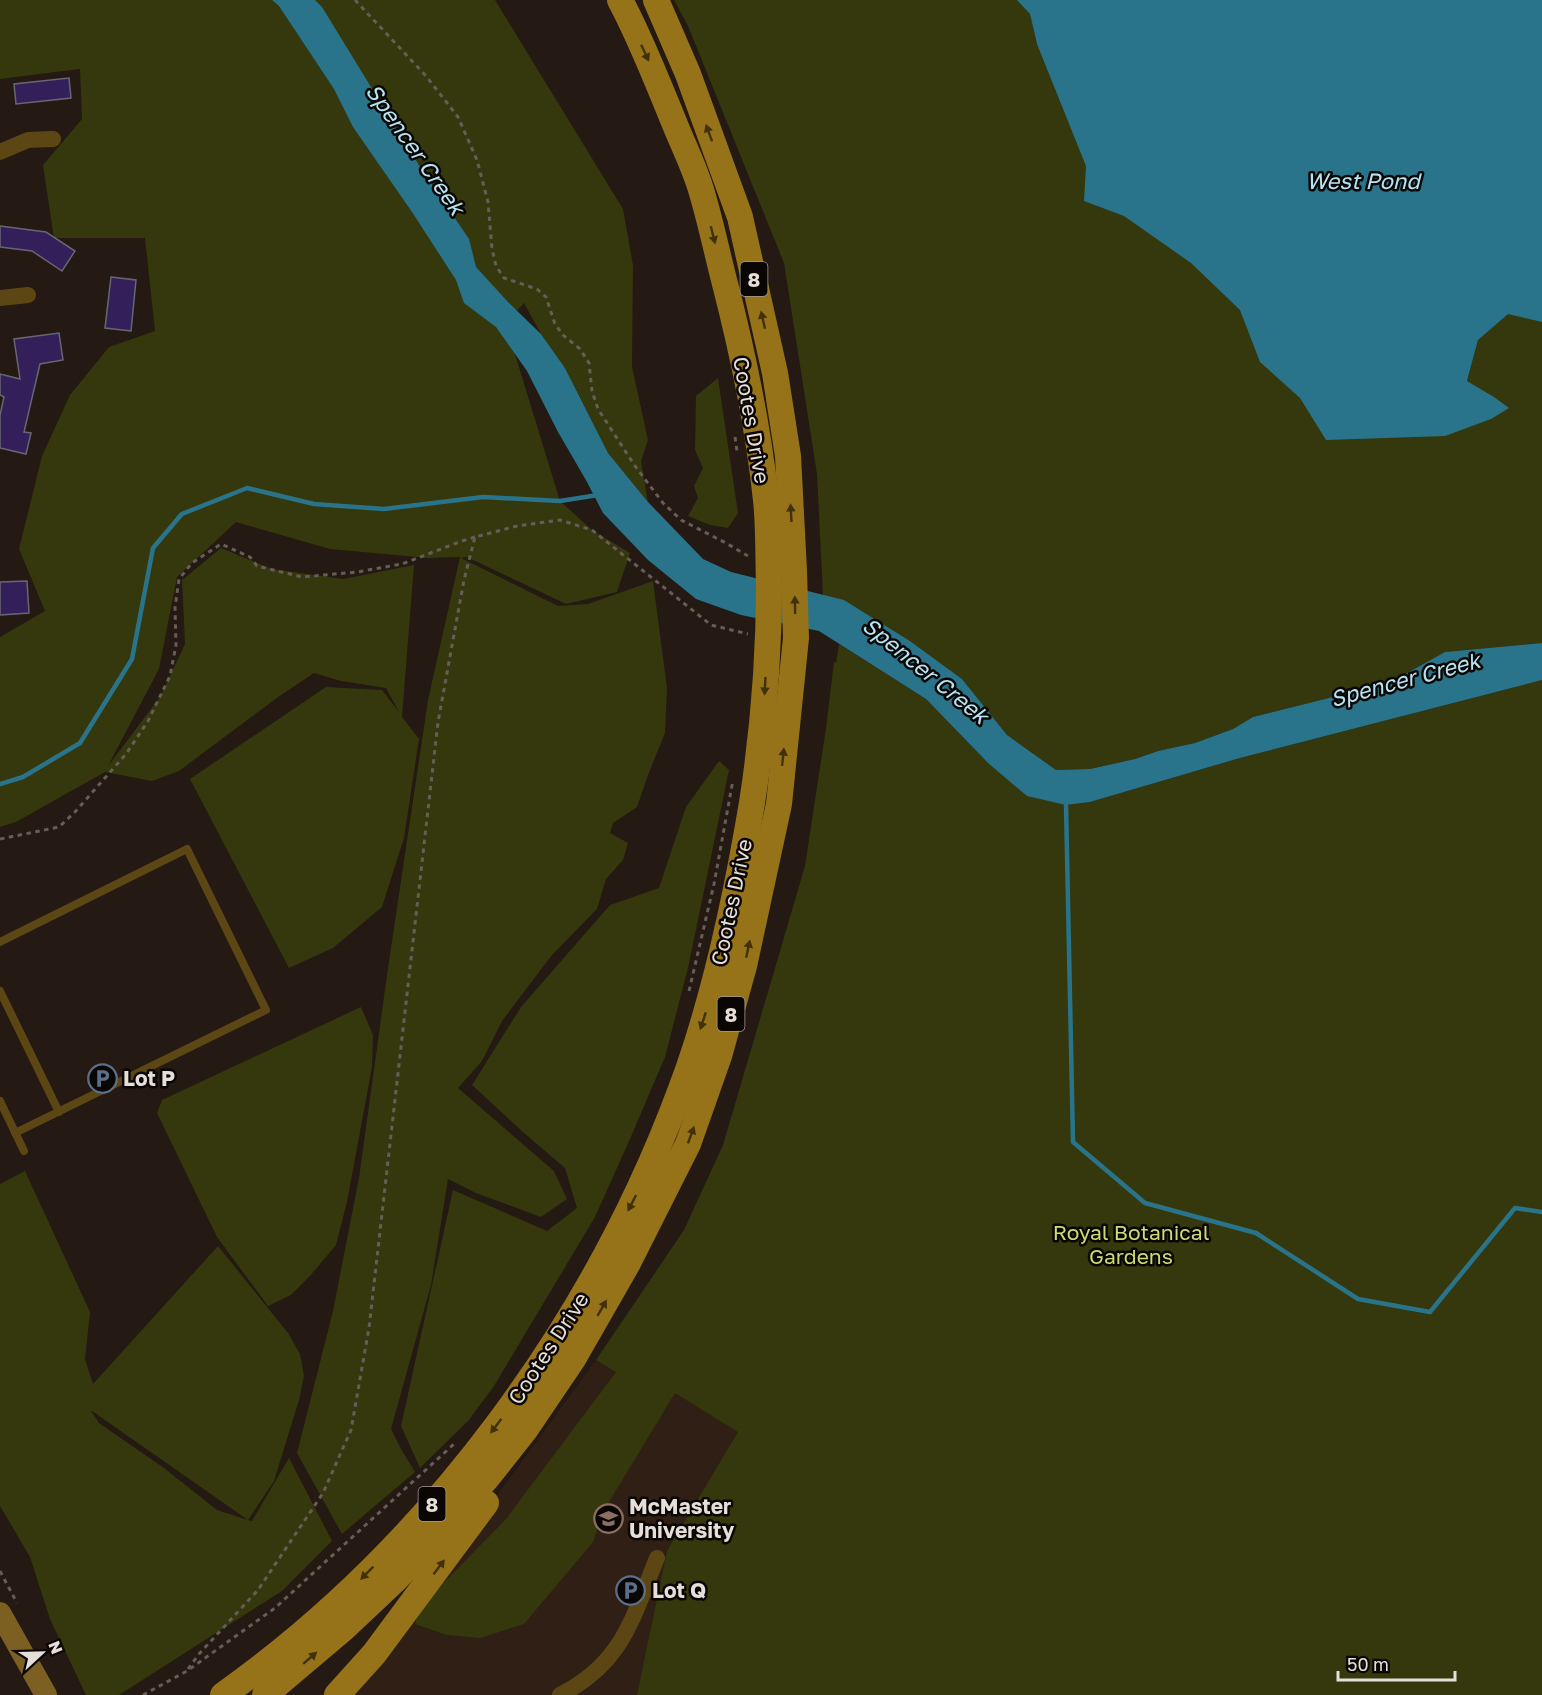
<svg xmlns="http://www.w3.org/2000/svg" width="1542" height="1695" viewBox="0 0 1542 1695" font-family="'Golos Text',sans-serif">
<style>
.built{fill:#2f1f15}
.green{fill:#34380c;fill-rule:evenodd}
.water{fill:#29748a}
.lines{fill:none;stroke-linecap:round;stroke-linejoin:round}
.stream{stroke:#29748a;stroke-width:4.5}
.building{fill:#33205a;stroke:#686673;stroke-width:1.5}
.path{stroke:#675d58;stroke-width:3;stroke-dasharray:4.5 4.5;stroke-linecap:butt}
.lane{stroke:#5c4714;stroke-width:8}
.street{stroke:#5c4714;stroke-width:16}
.secondary{stroke:#7b6021;stroke-width:22}
.primary{stroke:#967319;stroke-width:26}
.oneway{fill:#42320c}
.labels{text-anchor:middle;dominant-baseline:central;stroke-width:5;stroke-linejoin:round;paint-order:stroke}
.shield{fill:#0a0604;stroke:#a39d99;stroke-width:1.5}
.shield-label{font-size:20px;font-weight:bold;fill:#e5ded9}
.street-label{font-size:21px;fill:#e5ded9;stroke:#0a0604}
.poi-label{font-size:21px;font-weight:bold;fill:#e5ded9;stroke:#0a0604;text-anchor:start}
.park-label{font-size:21px;fill:#cedb73;stroke:#0a0604}
.water-label{font-size:22px;font-style:italic;fill:#b6e4f4;stroke:#0a0604}
</style>
<rect width="100%" height="100%" fill="#241913"/>
<polygon class="built" points="596,1360 630,1380 675,1390 774,1451 660,1695 345,1695 425,1594"/>
<g class="green">
<polygon points="0,0 495,0 623,209 633,265 632,367 648,440 641,461 648,502 608,453 565,368 541,334 524,303 507,322 511,341 560,501 592,530 630,553 617,592 566,604 467,557 461,558 558,606 588,604 653,581 667,688 665,733 648,775 637,807 613,823 610,833 628,843 623,860 606,879 597,909 552,955 502,1021 482,1061 458,1088 554,1171 567,1199 541,1217 476,1193 448,1179 431,1285 391,1429 401,1449 415,1472 342,1534 297,1453 333,1311 359,1178 388,968 428,700 460,557 428,558 330,549 236,522 177,577 159,669 108,766 160,697 185,644 182,580 221,548 272,569 343,579 414,565 402,717 419,739 404,838 382,907 333,948 289,968 190,779 326,687 382,690 399,712 386,688 341,681 314,673 278,697 179,771 152,781 105,772 16,822 0,827 0,637 45,611 19,549 42,456 70,395 109,347 155,331 145,238 54,238 43,165 82,119 80,69 0,79"/>
<polygon points="674,0 1018,0 1030,14 1037,44 1271,290 1494,397 1467,382 1478,340 1492,306 1542,320 1542,643 1445,652 1389,683 1253,717 1233,729 1195,743 1158,751 1135,759 1090,769 1056,770 1007,735 962,679 910,641 844,600 823,596 817,474 784,263 688,26"/>
<polygon points="718,378 738,513 728,528 710,525 688,516 698,498 694,486 703,468 695,450 696,396"/>
<polygon points="839,644 926,699 988,763 1066,805 1090,802 1240,758 1542,680 1542,1695 637,1695 667,1551 738,1432 675,1393 603,1512 593,1542 524,1624 480,1638 447,1635 415,1624 420,1607 506,1519 616,1372 596,1360 684,1230 723,1145 805,866 826,728 834,662 836,663"/>
<polygon points="719,761 729,770 688,968 665,1057 630,1139 595,1217 494,1386 468,1421 420,1468 401,1426 453,1190 547,1231 577,1208 565,1168 524,1133 472,1085 521,1007 610,905 659,888 686,807"/>
<polygon points="361,1007 373,1035 372,1067 347,1202 336,1245 310,1276 291,1295 268,1306 217,1237 157,1113 162,1100"/>
<path d="M25,1171l65,141 -5,47 8,25 125,-138 70,87 12,21 4,22 -5,24 -25,81 -26,39 4,1 37,-63 43,83 -50,50 -163,104h-33l-36,-76 -20,-62 -30,-51v-322zM91,1411h1l156,109 -31,-10 -53,-42 -65,-45z"/>
</g>
<g class="water">
<polygon points="272,0 315,0 322,7 420,167 469,239 476,267 508,302 541,334 565,368 608,453 648,502 703,559 731,572 844,600 910,641 962,679 1007,735 1056,770 1090,769 1135,759 1158,751 1195,743 1233,729 1253,717 1389,683 1445,652 1542,643 1542,680 1240,758 1090,802 1066,805 1027,796 988,763 926,699 819,631 741,615 696,599 648,560 603,513 587,482 558,432 527,371 496,327 464,303 456,280 412,212 353,127 334,89 279,6"/>
<polygon points="1017,0 1542,0 1542,322 1508,314 1478,340 1467,381 1494,397 1509,408 1491,419 1445,436 1326,440 1300,398 1260,362 1240,310 1191,263 1124,216 1084,201 1086,166 1037,44 1030,14"/>
</g>
<g class="lines">
<g class="stream">
<polyline points="179,517 182,514 247,488 314,504 384,509 483,497 560,501 598,495"/>
<polyline points="0,784 23,777 80,743 132,659 153,548 181,515"/>
<polyline points="1066,805 1073,1142 1145,1203 1256,1233 1358,1299 1430,1312 1515,1208 1542,1212"/>
</g>
</g>
<g class="building">
<polygon points="69,78 71,98 16,104 14,84"/>
<polygon points="0,226 46,232 75,251 62,271 32,251 0,247"/>
<polygon points="111,277 136,280 131,331 105,328"/>
<polygon points="59,333 63,360 40,364 24,432 31,433 26,454 0,448 0,415 4,397 0,395 0,374 20,379 14,339"/>
<polygon points="27,581 29,613 0,615 0,582"/>
</g>
<g class="lines">
<g class="path">
<polyline points="355,0 426,76 458,117 477,160 488,202 492,249 496,266 504,278 537,289 546,297 555,324 563,335 580,349 589,363 592,391 598,409 635,466 663,503 681,520 726,543 748,556"/>
<polyline points="735,437 737,451"/>
<polyline points="0,839 59,827 75,812 126,754 148,721 170,676 176,645 175,608 179,579 192,563 221,544 250,557 257,566 302,577 357,572 402,564 462,541 475,537"/>
<polyline points="689,991 714,884 733,780"/>
<polyline points="0,1571 17,1603"/>
<polyline points="188,1669 199,1654 258,1590 323,1493 351,1430 369,1328 438,722 464,580 475,537 517,526 560,520 592,530 711,625 748,634"/>
<polyline points="143,1695 187,1671 275,1608 454,1444"/>
</g>
<g class="lane">
<polyline points="0,942 187,849 266,1010 15,1133"/>
<polyline points="0,991 59,1112"/>
<polyline points="0,1101 24,1151"/>
</g>
<g class="street">
<polyline points="0,152 28,140 53,139"/>
<polyline points="0,298 28,295"/>
<path d="M560,1695c63,-32 72,-76 97,-137"/>
</g>
<polyline class="secondary" points="0,1613 46,1695"/>
<g class="primary">
<path d="M223,1695c207,-147 370,-369 458,-606 34,-90 55,-191 71,-286 11,-72 17,-145 17,-218 -1,-28 0,-57 -3,-85 -8,-76 -24,-151 -43,-224 -7,-28 -13,-56 -21,-83 -7,-25 -19,-48 -28,-71 -17,-41 -33,-83 -54,-122"/>
<polyline points="265,1695 344,1628 395,1580 439,1533 487,1478 525,1430 573,1359 628,1263 688,1144 719,1056 744,966 779,804 796,638 794,571 788,456 775,373 740,217 688,74 656,0"/>
<polyline points="337,1695 374,1654 486,1503"/>
</g>
</g>
<defs><path id="oneway-solid" d="M-6-.8H1V-3.2L6.5 0L1 3.2V.8H-6Z" transform="scale(1.5)"/></defs>
<g class="oneway">
<use href="#oneway-solid" transform="translate(645 53) rotate(65)"/>
<use href="#oneway-solid" transform="translate(709 133) rotate(-110)"/>
<use href="#oneway-solid" transform="translate(713 235) rotate(76)"/>
<use href="#oneway-solid" transform="translate(763 320) rotate(-103)"/>
<use href="#oneway-solid" transform="translate(791 513) rotate(-93)"/>
<use href="#oneway-solid" transform="translate(795 605) rotate(-91)"/>
<use href="#oneway-solid" transform="translate(765 686) rotate(93)"/>
<use href="#oneway-solid" transform="translate(783 757) rotate(-84)"/>
<use href="#oneway-solid" transform="translate(748 949) rotate(-78)"/>
<use href="#oneway-solid" transform="translate(703 1021) rotate(108)"/>
<use href="#oneway-solid" transform="translate(691 1135) rotate(-70)"/>
<use href="#oneway-solid" transform="translate(632 1203) rotate(117)"/>
<use href="#oneway-solid" transform="translate(602 1308) rotate(-60)"/>
<use href="#oneway-solid" transform="translate(496 1426) rotate(127)"/>
<use href="#oneway-solid" transform="translate(439 1567) rotate(-53)"/>
<use href="#oneway-solid" transform="translate(367 1573) rotate(135)"/>
<use href="#oneway-solid" transform="translate(310 1658) rotate(-41)"/>
</g>
<defs>
<symbol id="parking-ring" viewBox="-11 -11 22 22"><circle r="9.5" fill="#0a0604" stroke="#5c6f8a" stroke-width="1.5"/><path d="M-3.5-5.5H1a3.5 3.5 0 0 1 0 7H-1V5.5H-3.5ZM-1-3.4V-.6H.8a1.4 1.4 0 0 0 0-2.8Z" fill="#5c6f8a"/></symbol>
<symbol id="university-ring" viewBox="-11 -11 22 22"><circle r="9.5" fill="#0a0604" stroke="#8d6e63" stroke-width="1.5"/><path d="M0-5L7-2L0 1L-7-2ZM-4 1L0 2.5L4 1V4Q0 6-4 4Z" fill="#8d6e63"/></symbol>
</defs>
<g fill-rule="evenodd">
<use href="#parking-ring" x="86" y="1062" width="33" height="33"/>
<use href="#university-ring" x="592" y="1502" width="33" height="33"/>
<use href="#parking-ring" x="614" y="1574" width="33" height="33"/>
</g>
<g class="labels">
<g class="shield">
<rect x="740.5" y="262" width="27" height="34" rx="4.5"/>
<rect x="717.5" y="997" width="27" height="34" rx="4.5"/>
<rect x="418.5" y="1487" width="27" height="34" rx="4.5"/>
</g>
<g class="shield-label">
<text x="754" y="279">8</text>
<text x="731" y="1014">8</text>
<text x="432" y="1504">8</text>
</g>
<g class="street-label">
<text transform="translate(752 420) rotate(80)">Cootes Drive</text>
<text transform="translate(731 902) rotate(-78)">Cootes Drive</text>
<text transform="translate(548 1348) rotate(-57)">Cootes Drive</text>
</g>
<g class="poi-label">
<text x="123" y="1078">Lot P</text>
<text x="629" y="1506">McMaster<tspan x="629" dy="24">University</tspan></text>
<text x="652" y="1590">Lot Q</text>
</g>
<g class="park-label">
<text x="1131" y="1232">Royal Botanical<tspan x="1131" dy="24">Gardens</tspan></text>
</g>
<g class="water-label">
<text transform="translate(416 149) rotate(55)">Spencer Creek</text>
<text x="1363" y="180">West Pond</text>
<text transform="translate(926 670) rotate(39)">Spencer Creek</text>
<text transform="translate(1405 679) rotate(-15)">Spencer Creek</text>
</g>
</g>
<g transform="translate(42 1653) rotate(68)" stroke="#0a0604" stroke-width="4.5" paint-order="stroke">
<path d="M0-4.5L10 22L0 15L-10 22Z" fill="#e5ded9"/>
<text y="-9" font-size="16" font-weight="bold" text-anchor="middle" fill="#e5ded9">N</text>
</g>
<path d="M1338 1671v9h117v-9" fill="none" stroke="#e5ded9" stroke-width="3"/>
<text x="1347" y="1671" font-size="18" fill="#e5ded9" stroke="#0a0604" stroke-width="4.5" paint-order="stroke">50 m</text>
</svg>
